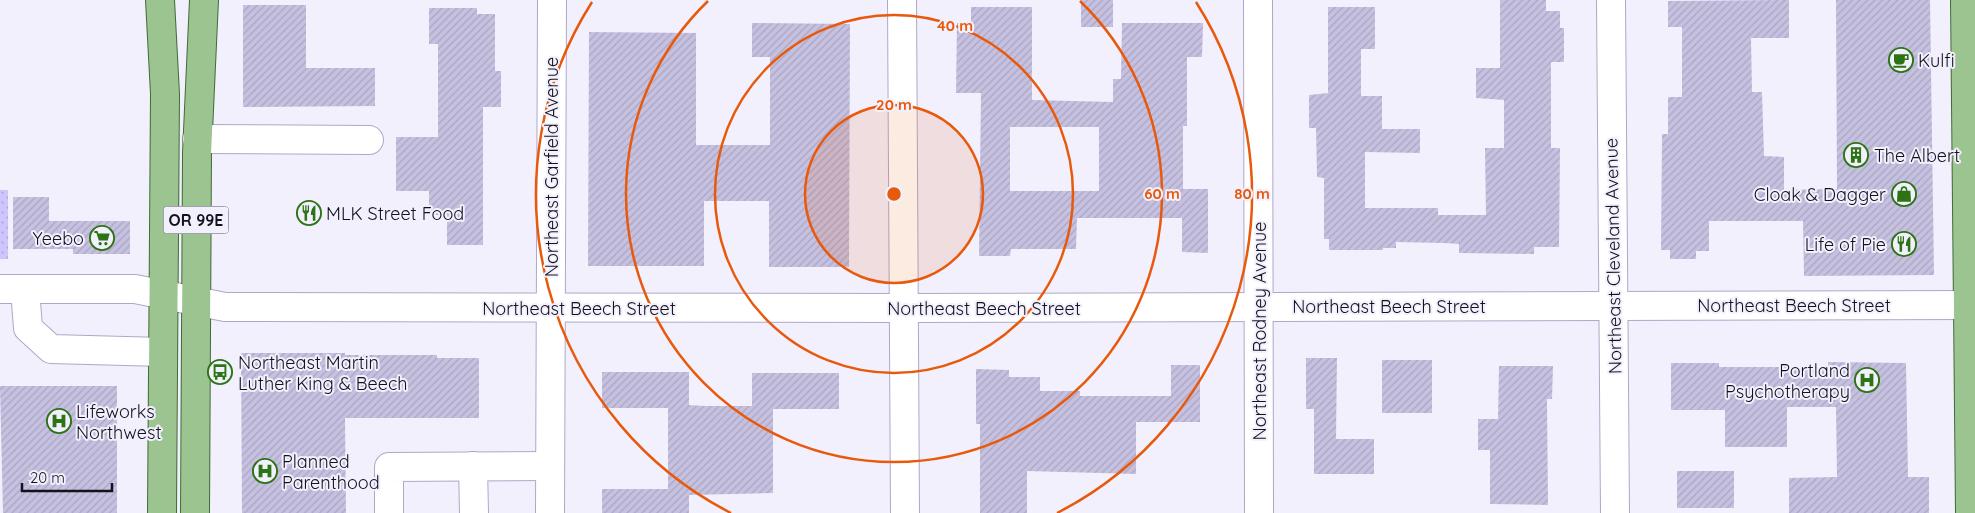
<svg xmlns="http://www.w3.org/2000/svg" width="1975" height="513" viewBox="0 0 1975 513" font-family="Quicksand,sans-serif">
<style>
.grass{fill:url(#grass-dots)}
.building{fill:url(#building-hatch);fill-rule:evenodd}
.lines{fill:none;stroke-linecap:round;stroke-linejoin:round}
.minor-casing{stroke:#aea8c8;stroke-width:30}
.major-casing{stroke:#406b37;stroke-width:30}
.minor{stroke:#fff;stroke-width:28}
.major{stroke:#9bc490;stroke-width:28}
.ring{fill:none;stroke:#e8590c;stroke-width:2.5}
.labels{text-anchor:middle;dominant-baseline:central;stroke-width:4;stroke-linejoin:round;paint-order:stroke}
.shield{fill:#f2f0fd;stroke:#565460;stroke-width:1}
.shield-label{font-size:16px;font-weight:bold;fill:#13111c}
.poi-label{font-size:18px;fill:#13111c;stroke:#f2f0fd;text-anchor:start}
.street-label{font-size:18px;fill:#13111c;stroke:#f2f0fd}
.centre{fill:#e8590c;stroke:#f2f0fd;stroke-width:2.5}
.ring-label{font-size:15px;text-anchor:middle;font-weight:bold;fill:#e8590c;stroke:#f2f0fd;stroke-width:4;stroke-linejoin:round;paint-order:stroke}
</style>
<defs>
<pattern id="grass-dots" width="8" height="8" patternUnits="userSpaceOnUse" patternTransform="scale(1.25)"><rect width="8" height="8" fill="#d0c4fd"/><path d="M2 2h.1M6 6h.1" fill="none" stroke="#b2a7d8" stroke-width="1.8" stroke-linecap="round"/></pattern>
<pattern id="building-hatch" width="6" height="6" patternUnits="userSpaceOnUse" patternTransform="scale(1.25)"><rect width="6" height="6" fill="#c7c1e1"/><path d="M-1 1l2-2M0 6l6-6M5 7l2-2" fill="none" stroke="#aaa5c0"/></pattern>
</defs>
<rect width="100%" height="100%" fill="#f2f0fd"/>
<rect class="grass" x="0" y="190" width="8" height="69"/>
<g class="building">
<rect x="1081" y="0" width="32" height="27"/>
<polygon points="1500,0 1546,0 1546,11 1560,11 1560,28 1564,28 1564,62 1551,62 1551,148 1560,148 1559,247 1534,247 1534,254 1459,253 1459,244 1444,243 1396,242 1396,248 1383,248 1383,250 1329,250 1329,239 1324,239 1324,178 1317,177 1316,128 1309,128 1309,95 1328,93 1328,7 1375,7 1375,49 1361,49 1361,96 1382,96 1382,129 1420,129 1420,153 1365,152 1365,208 1438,208 1438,215 1486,215 1485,148 1504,148 1504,100 1476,98 1476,68 1500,68"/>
<polygon points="1789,0 1789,38 1751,38 1752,92 1762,92 1764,156 1784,157 1784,190 1837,189 1836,0 1930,0 1934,275 1804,276 1803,221 1709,221 1709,251 1696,251 1696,259 1670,259 1670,250 1661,250 1662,134 1668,134 1668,97 1682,97 1682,27 1668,27 1668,1"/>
<polygon points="243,5 306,5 306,68 375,68 375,106 243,107"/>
<path d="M971,7h61v93l81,2v-23h8l1,-56h81l-1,34h-15v69h-4v63h25v64l-26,-1v-34h-105l-1,31h-65l-1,7h-31l2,-163h-25l1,-70h14zM1010,127h89v64h-89z"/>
<polygon points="429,8 477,8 477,14 495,14 495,71 501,71 501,107 483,107 483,245 447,245 447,215 429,215 429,191 396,191 396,137 438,137 438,44 429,44"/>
<polygon points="752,23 850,24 849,267 769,267 769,201 704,201 704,266 588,266 589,32 696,33 696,145 770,145 770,57 752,57"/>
<polygon points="13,197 49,197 49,221 130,221 130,254 73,254 73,249 13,249"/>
<polygon points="241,353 345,353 345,355 437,355 437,358 479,358 479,418 345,418 346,513 242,513"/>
<polygon points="1306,358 1337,358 1336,439 1374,439 1374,474 1314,474 1314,409 1306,409"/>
<rect x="1382" y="360" width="50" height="53"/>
<polygon points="1828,362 1906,363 1908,477 1929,477 1929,513 1789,513 1789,478 1837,477 1836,407 1787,407 1787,447 1725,447 1725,410 1671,410 1671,363 1719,363 1719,367 1828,367"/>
<polygon points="1171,365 1200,365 1200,422 1136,422 1136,474 1027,471 1027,513 980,513 980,424 976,424 976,369 1009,370 1009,377 1040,377 1040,391 1080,391 1080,396 1171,396"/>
<polygon points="1499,366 1553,366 1552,399 1547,399 1548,505 1490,504 1490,450 1478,450 1478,419 1498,419"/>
<polygon points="602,372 689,372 689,405 704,406 752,406 752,373 839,373 839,409 773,409 773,493 689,495 689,513 602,513 602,489 668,489 668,408 602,408"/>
<polygon points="0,386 117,386 117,513 3,513"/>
<rect x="1677" y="471" width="57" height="37"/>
</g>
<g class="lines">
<defs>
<g id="minor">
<polyline points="902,0 905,513"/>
<polyline points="1258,0 1259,513"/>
<polyline points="1611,0 1615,513"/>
<polyline points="197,139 369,140"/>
<polyline points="0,289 135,289 225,307 904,308 1975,305"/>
<polyline points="25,289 28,328 51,349 163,352"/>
<polyline points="473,466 474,513"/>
<polyline points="389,513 389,467 550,466"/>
<polyline points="550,513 552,0"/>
</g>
<g id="major">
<polyline points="160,0 165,94 162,513"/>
<polyline points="1965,0 1970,513"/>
<polyline points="195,513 197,153 204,0"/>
</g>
</defs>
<use href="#minor" class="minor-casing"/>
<use href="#major" class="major-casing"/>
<use href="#minor" class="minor"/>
<use href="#major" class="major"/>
</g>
<circle cx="894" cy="194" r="89" fill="#e8590c" fill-opacity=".12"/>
<g class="ring">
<circle cx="894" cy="194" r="89"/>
<circle cx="894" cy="194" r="179"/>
<path d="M1080 1A268 268 0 1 1 708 1"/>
<path d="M731 513A358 358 0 0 1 592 2M1196 2A358 358 0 0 1 1057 513"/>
</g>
<defs>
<symbol id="cafe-ring" viewBox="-11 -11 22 22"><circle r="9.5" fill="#f2f0fd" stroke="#2c7314" stroke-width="1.5"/><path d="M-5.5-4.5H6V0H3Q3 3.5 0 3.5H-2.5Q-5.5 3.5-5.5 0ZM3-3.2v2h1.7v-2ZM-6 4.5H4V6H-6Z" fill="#2c7314"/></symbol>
<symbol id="building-ring" viewBox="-11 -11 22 22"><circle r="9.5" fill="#f2f0fd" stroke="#2c7314" stroke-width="1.5"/><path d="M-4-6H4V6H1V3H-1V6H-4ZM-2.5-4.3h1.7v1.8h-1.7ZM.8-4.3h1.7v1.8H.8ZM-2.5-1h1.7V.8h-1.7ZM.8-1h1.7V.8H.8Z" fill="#2c7314"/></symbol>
<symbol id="shop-ring" viewBox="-11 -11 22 22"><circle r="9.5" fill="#f2f0fd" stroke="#2c7314" stroke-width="1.5"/><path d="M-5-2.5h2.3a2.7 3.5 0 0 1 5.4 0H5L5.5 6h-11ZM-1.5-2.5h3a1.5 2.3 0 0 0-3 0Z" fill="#2c7314"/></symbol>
<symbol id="restaurant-ring" viewBox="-11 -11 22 22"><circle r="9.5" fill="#f2f0fd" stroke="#2c7314" stroke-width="1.5"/><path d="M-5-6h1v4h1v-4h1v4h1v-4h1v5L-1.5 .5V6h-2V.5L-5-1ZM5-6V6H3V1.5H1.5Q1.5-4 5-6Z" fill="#2c7314"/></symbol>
<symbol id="supermarket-ring" viewBox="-11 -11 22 22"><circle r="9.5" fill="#f2f0fd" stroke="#2c7314" stroke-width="1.5"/><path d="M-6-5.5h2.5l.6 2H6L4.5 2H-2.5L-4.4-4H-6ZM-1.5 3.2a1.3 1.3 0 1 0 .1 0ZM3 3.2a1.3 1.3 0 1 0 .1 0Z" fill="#2c7314"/></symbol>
<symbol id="bus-ring" viewBox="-11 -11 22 22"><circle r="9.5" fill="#f2f0fd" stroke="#2c7314" stroke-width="1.5"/><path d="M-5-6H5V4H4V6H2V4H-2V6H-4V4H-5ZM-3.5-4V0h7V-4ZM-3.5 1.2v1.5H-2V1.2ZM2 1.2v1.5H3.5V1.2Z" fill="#2c7314"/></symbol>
<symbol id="hospital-ring" viewBox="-11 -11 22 22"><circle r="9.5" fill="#f2f0fd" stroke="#2c7314" stroke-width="1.5"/><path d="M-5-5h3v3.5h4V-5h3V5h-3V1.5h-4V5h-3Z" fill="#2c7314"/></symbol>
</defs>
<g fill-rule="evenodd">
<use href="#cafe-ring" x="1887" y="46" width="28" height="28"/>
<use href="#building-ring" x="1842" y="141" width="28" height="28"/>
<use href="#shop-ring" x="1890" y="180" width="28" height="28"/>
<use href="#restaurant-ring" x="295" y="199" width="28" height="28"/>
<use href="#supermarket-ring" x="88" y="224" width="28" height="28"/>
<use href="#restaurant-ring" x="1890" y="230" width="28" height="28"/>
<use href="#bus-ring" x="206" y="358" width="28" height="28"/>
<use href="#hospital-ring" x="1853" y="366" width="28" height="28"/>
<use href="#hospital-ring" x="45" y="407" width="28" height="28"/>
<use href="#hospital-ring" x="251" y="457" width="28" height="28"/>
</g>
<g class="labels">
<rect class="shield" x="163.5" y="206.5" width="65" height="27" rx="4"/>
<g class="shield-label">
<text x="196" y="220">OR 99E</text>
</g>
<g class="poi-label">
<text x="1918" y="60">Kulfi</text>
<text x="1874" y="155">The Albert</text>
<text x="1886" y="194" text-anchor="end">Cloak &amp; Dagger</text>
<text x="326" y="213">MLK Street Food</text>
<text x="84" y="238" text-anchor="end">Yeebo</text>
<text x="1886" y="244" text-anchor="end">Life of Pie</text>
<text x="238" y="362">Northeast Martin<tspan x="238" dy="21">Luther King &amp; Beech</tspan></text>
<text x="1850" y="370" text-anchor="end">Portland<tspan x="1850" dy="21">Psychotherapy</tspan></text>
<text x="76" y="411">Lifeworks<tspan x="76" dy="21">Northwest</tspan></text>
<text x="282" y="461">Planned<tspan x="282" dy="21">Parenthood</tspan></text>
</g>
<g class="street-label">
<text transform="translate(551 167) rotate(-90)">Northeast Garfield Avenue</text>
<text transform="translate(1613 256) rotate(-91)">Northeast Cleveland Avenue</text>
<text x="1794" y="305">Northeast Beech Street</text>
<text x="1389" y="306">Northeast Beech Street</text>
<text x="579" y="308">Northeast Beech Street</text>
<text x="984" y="308">Northeast Beech Street</text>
<text transform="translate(1259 331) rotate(-90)">Northeast Rodney Avenue</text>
</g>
</g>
<circle cx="894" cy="194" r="8" class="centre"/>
<g class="ring-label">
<text x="955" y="31">40 m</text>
<text x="894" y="110">20 m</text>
<text x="1162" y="199">60 m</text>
<text x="1252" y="199">80 m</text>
</g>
<path d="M22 483v8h90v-8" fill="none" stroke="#13111c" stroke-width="2.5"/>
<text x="30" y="483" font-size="15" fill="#13111c" stroke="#f2f0fd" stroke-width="4" paint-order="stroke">20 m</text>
</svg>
